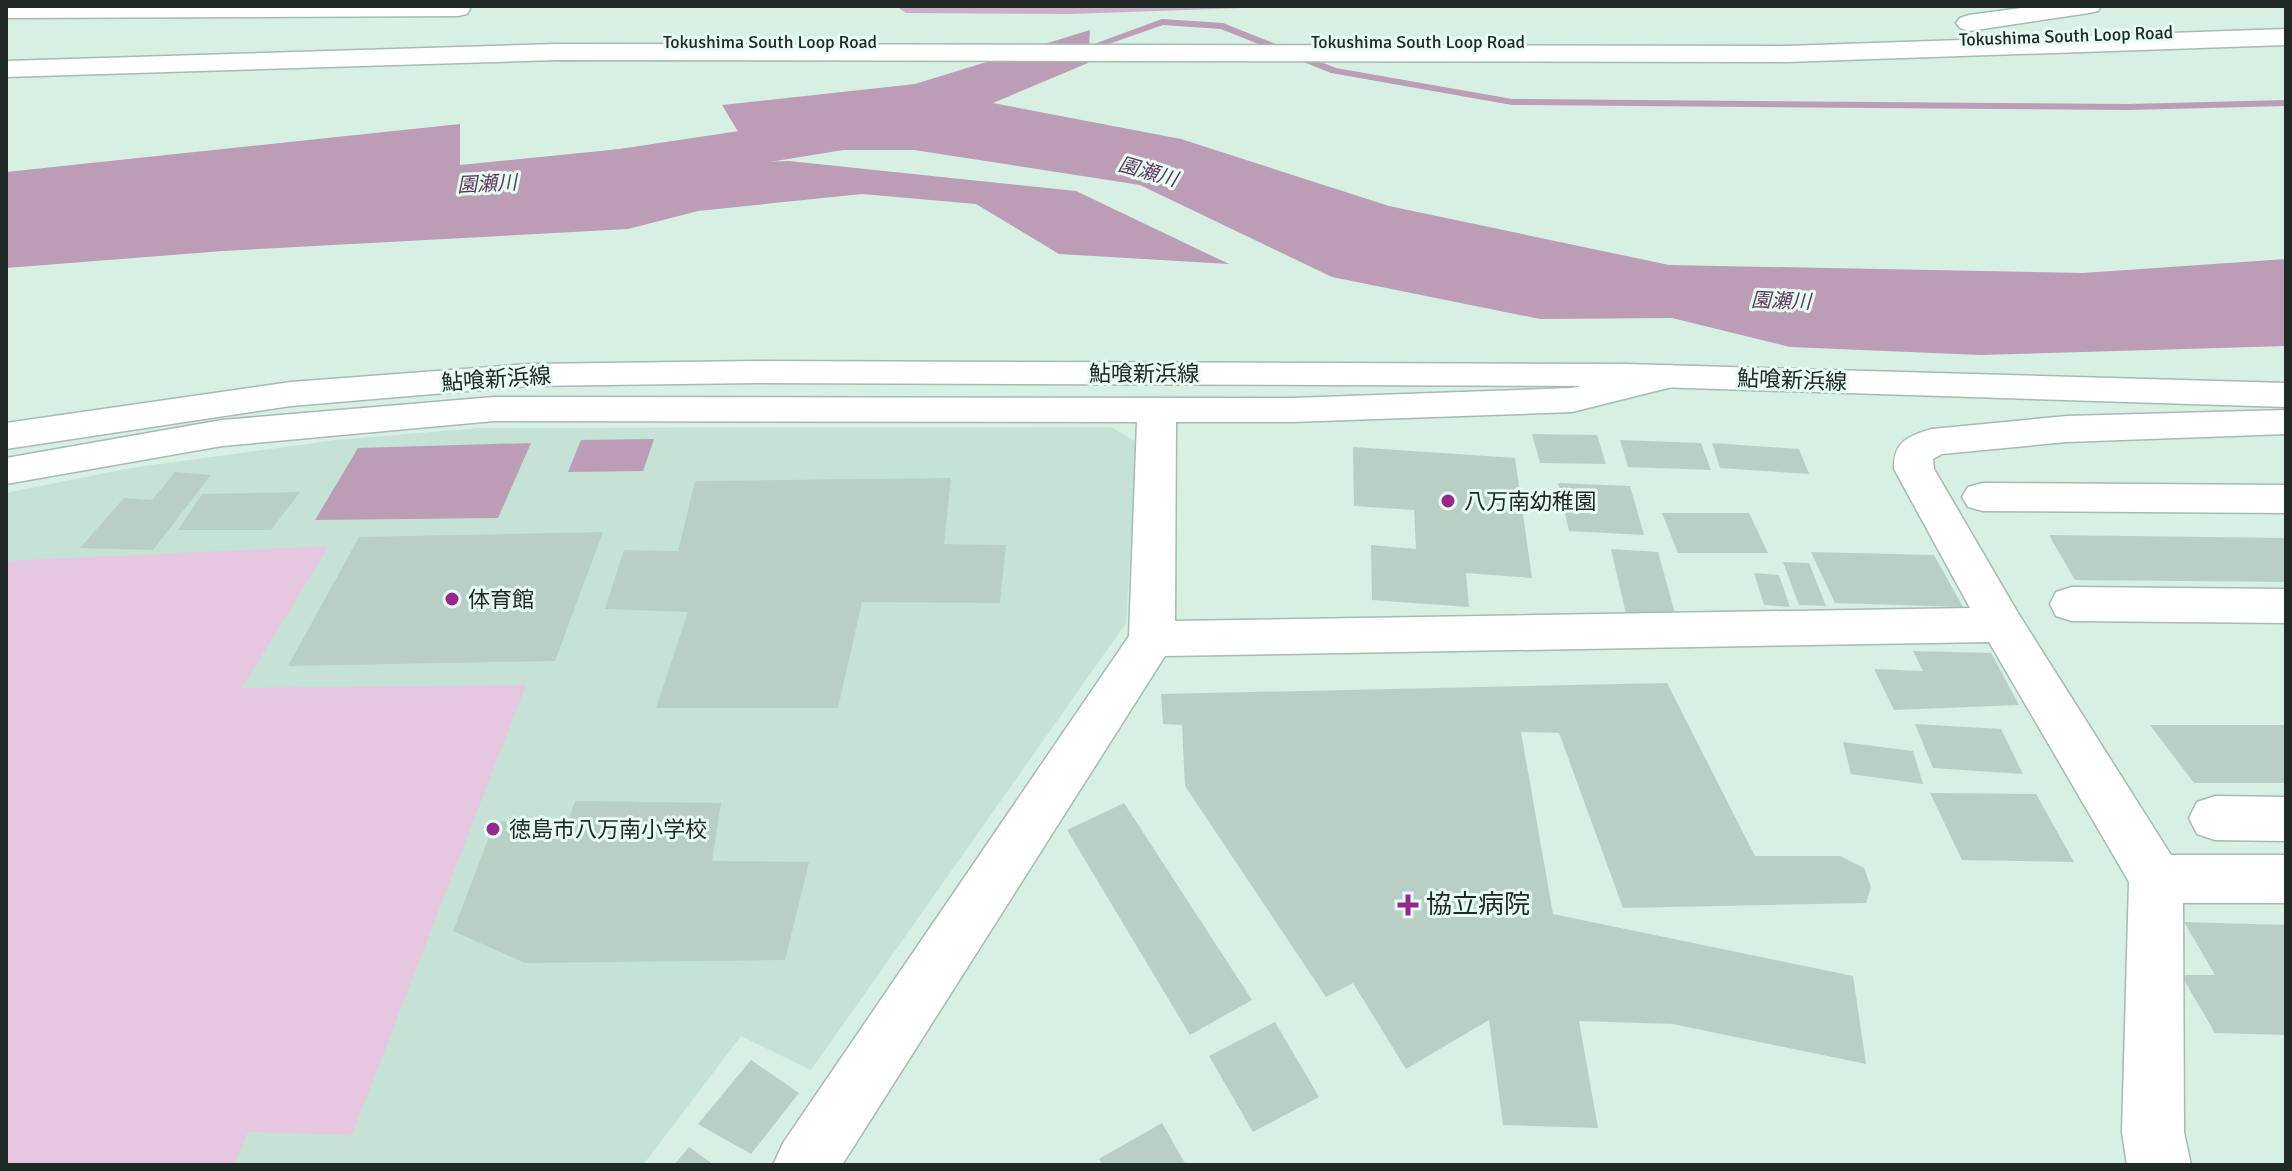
<svg xmlns="http://www.w3.org/2000/svg" width="2292" height="1171" viewBox="0 0 2292 1171" font-family="Signika,'Noto Sans JP',sans-serif">
<style>
.built{fill:#c4e2d5}
.green{fill:#e5c8df}
.forest{fill:#cdaec7}
.water{fill:#bb9db5}
.lines{fill:none;stroke-linecap:round;stroke-linejoin:round}
.stream{fill:#bb9db5;fill-rule:evenodd}
.river{fill:#bb9db5;fill-rule:evenodd}
.building{fill:#b9cfc5}
.minor-casing{stroke:#a5bbb1;stroke-width:3}
.major-casing{stroke:#a5bbb1;stroke-width:3}
.highway-casing{stroke:#a5bbb1;stroke-width:3}
.minor{fill:#fff;fill-rule:evenodd}
.major{fill:#fff;fill-rule:evenodd}
.highway{fill:#fff;fill-rule:evenodd}
.poi-dot{fill:#962a8c;stroke:#e6fcf2;stroke-width:3}
.labels{text-anchor:middle;dominant-baseline:central;stroke-width:6;stroke-linejoin:round;paint-order:stroke}
.far-street-label{font-size:18px;fill:#202925;stroke:#e6fcf2}
.far-water-label{font-size:20px;font-style:italic;fill:#60365a;stroke:#e6fcf2}
.street-label{font-size:22px;fill:#202925;stroke:#e6fcf2}
.poi-label{font-size:22px;fill:#202925;stroke:#e6fcf2;text-anchor:start}
.near-poi-label{font-size:26px;fill:#202925;stroke:#e6fcf2;text-anchor:start}
</style>
<rect width="100%" height="100%" fill="#d8efe4"/>
<polygon class="built" points="1111,427 1137,442 1126,623 811,1070 741,1036 643,1165 6,1165 6,493 131,468 336,440 480,428"/>
<polygon class="green" points="329,546 242,688 526,685 352,1135 248,1132 234,1165 6,1165 6,561"/>
<polygon class="forest" points="896,6 1302,6 1070,14 906,13"/>
<g class="water">
<polygon points="1090,30 1088,63 993,103 1181,139 1389,206 1669,265 2083,273 2286,259 2286,346 1981,355 1790,347 1672,318 1540,319 1332,277 1140,185 914,150 749,150 722,105 915,84"/>
<polygon points="460,124 460,165 700,141 714,163 789,161 1076,191 1229,264 1059,254 976,204 862,194 698,211 628,229 223,251 6,268 6,172"/>
<polygon points="654,439 643,471 568,472 581,440"/>
<polygon points="531,443 498,518 315,520 358,448"/>
</g>
<g class="lines">
<polygon class="stream" points="1162,19 1223,23 1336,68 1512,99 2129,104 2286,100 2286,106 2129,110 1512,105 1331,73 1221,29 1163,25 1083,53 1075,51"/>
<polygon class="river" points="871,111 892,116 901,129 892,142 586,192 564,186 555,173 564,160 586,154"/>
</g>
<g class="building">
<polygon points="1532,434 1597,435 1606,464 1540,463"/>
<polygon points="1620,440 1701,443 1711,470 1628,467"/>
<polygon points="1712,443 1799,449 1809,474 1720,468"/>
<polygon points="1353,447 1515,458 1532,578 1466,573 1469,607 1372,600 1371,545 1416,549 1414,510 1354,506"/>
<polygon points="175,472 211,475 153,550 80,548 124,498 152,500"/>
<polygon points="951,478 944,544 1006,545 1000,603 862,602 838,708 656,708 688,612 605,609 624,550 678,551 695,481"/>
<polygon points="1558,483 1630,486 1644,535 1569,531"/>
<polygon points="300,492 271,530 178,530 202,494"/>
<polygon points="1662,513 1749,513 1768,553 1678,553"/>
<polygon points="603,532 555,661 288,666 359,537"/>
<polygon points="2049,535 2286,538 2286,582 2075,580"/>
<polygon points="1611,549 1658,552 1676,617 1626,614"/>
<polygon points="1811,552 1934,555 1963,607 1835,603"/>
<polygon points="1783,562 1809,563 1826,606 1799,605"/>
<polygon points="1754,573 1779,575 1790,607 1764,605"/>
<polygon points="1913,651 1991,653 2019,705 1894,710 1874,669 1923,671"/>
<polygon points="1667,683 1755,856 1840,856 1864,868 1871,887 1866,903 1623,908 1559,733 1521,732 1553,914 1853,976 1866,1064 1673,1024 1579,1021 1598,1128 1503,1125 1489,1020 1406,1069 1353,983 1326,997 1185,786 1182,725 1163,724 1161,694"/>
<polygon points="1915,724 2001,729 2023,774 1933,768"/>
<polygon points="2150,725 2286,725 2286,783 2194,783"/>
<polygon points="1843,742 1913,751 1923,784 1851,774"/>
<polygon points="1930,793 2036,794 2074,862 1962,860"/>
<polygon points="575,801 721,803 712,861 809,862 785,960 525,963 453,931 495,821 567,825"/>
<polygon points="1124,803 1252,1000 1190,1035 1067,830"/>
<polygon points="2184,922 2286,925 2286,1035 2215,1033 2181,975 2215,975"/>
<polygon points="1275,1022 1319,1097 1253,1132 1209,1056"/>
<polygon points="751,1060 799,1093 751,1154 698,1124"/>
<polygon points="1162,1123 1186,1165 1103,1165 1099,1159"/>
<polygon points="689,1147 714,1165 674,1165"/>
</g>
<g class="lines">
<defs>
<g id="minor">
<polygon points="6,6 468,6 470,9 467,14 458,16 6,18"/>
<path d="M1671,365l13,3 6,8 -6,8 -112,28 -280,10h-116l-1,199 795,-13 -76,-139c-1,-27 14,-33 38,-40l135,-13 219,-6v24l-219,8 -125,12 -9,5 1,10 84,144 153,242h115v48h-103l1,229 7,33h-64l-5,-33 7,-250 -140,-240 -824,14 -323,509h-69l10,-22 346,-507 8,-214 -643,-1 -272,25 -216,38v-26l216,-38 272,-23 798,1 280,-10z"/>
<polygon points="1983,483 2286,485 2286,513 1983,511 1968,507 1962,497 1968,487"/>
<polygon points="2072,587 2286,589 2286,623 2072,621 2056,616 2050,604 2056,592"/>
<polygon points="2215,796 2286,797 2286,841 2215,840 2197,834 2189,818 2197,802"/>
</g>
<polygon id="major" points="756,361 1626,364 2286,383 2286,407 1626,386 756,383 529,386 291,406 6,449 6,423 291,382 529,364"/>
<g id="highway">
<polygon points="2036,6 2101,6 2098,11 2089,13 1969,31 1960,28 1956,23 1960,18 1969,15"/>
<polygon points="2286,29 2286,45 1786,62 556,60 6,77 6,61 556,44 1786,46"/>
</g>
</defs>
<use href="#minor" class="minor-casing"/>
<use href="#major" class="major-casing"/>
<use href="#highway" class="highway-casing"/>
<use href="#minor" class="minor"/>
<use href="#major" class="major"/>
<use href="#highway" class="highway"/>
</g>
<g class="poi-dot">
<circle cx="1448" cy="501" r="8"/>
<circle cx="452" cy="599" r="8"/>
<circle cx="493" cy="829" r="8"/>
<path d="M1404 893h8v8h8v8h-8v8h-8v-8h-8v-8h8z"/>
</g>
<g class="labels">
<g class="far-street-label">
<text transform="translate(2066 36) rotate(-2)">Tokushima South Loop Road</text>
<text x="770" y="42">Tokushima South Loop Road</text>
<text x="1418" y="42">Tokushima South Loop Road</text>
</g>
<g class="far-water-label">
<text transform="translate(1148 172) rotate(16)">園瀬川</text>
<text transform="translate(487 184) rotate(-3)">園瀬川</text>
<text transform="translate(1781 301) rotate(2)">園瀬川</text>
</g>
<g class="street-label">
<text x="1144" y="373">鮎喰新浜線</text>
<text transform="translate(496 379) rotate(-4)">鮎喰新浜線</text>
<text transform="translate(1792 380) rotate(2)">鮎喰新浜線</text>
</g>
<g class="poi-label">
<text x="1464" y="501">八万南幼稚園</text>
<text x="468" y="599">体育館</text>
<text x="509" y="829">徳島市八万南小学校</text>
</g>
<g class="near-poi-label">
<text x="1426" y="905">協立病院</text>
</g>
</g>
<rect width="2292" height="1171" fill="none" stroke="#202925" stroke-width="16"/>
</svg>
